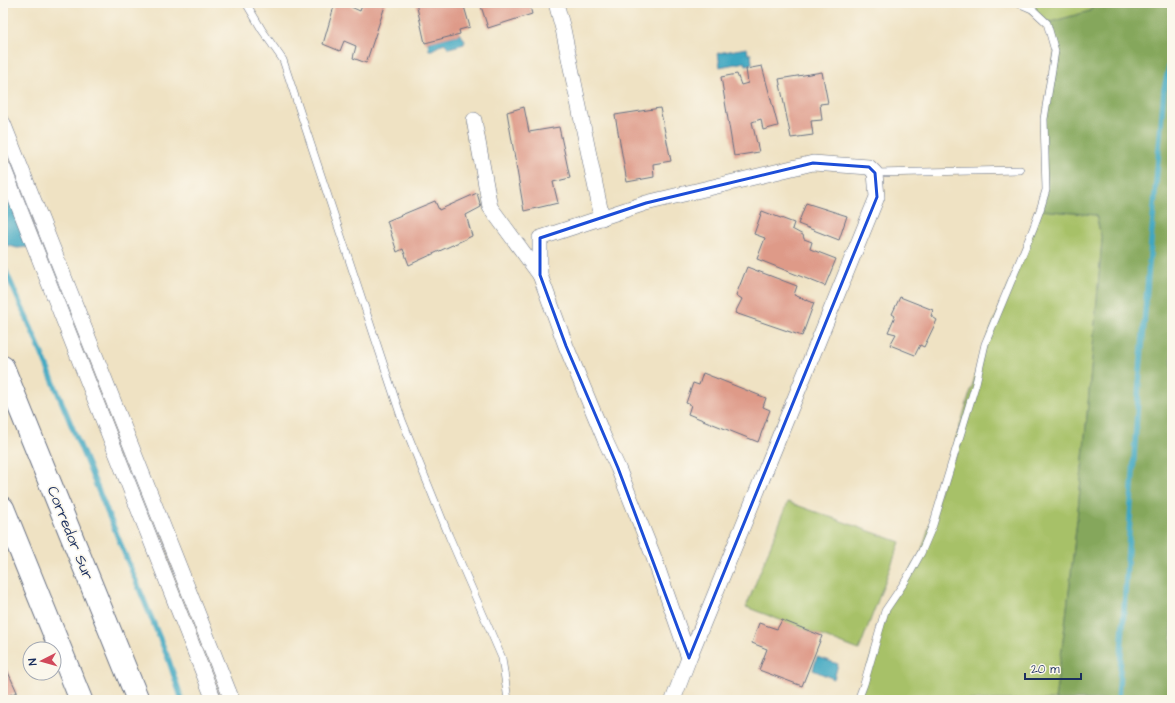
<svg xmlns="http://www.w3.org/2000/svg" width="1175" height="703" viewBox="0 0 1175 703" font-family="'Architects Daughter',sans-serif">
<style>
.green{fill:#a7c167;stroke:#617862}
.forest{fill:#85a75c;stroke:#506b5d}
.water{fill:#41a7c1;stroke:#2e6b90}
.lines{fill:none;stroke-linecap:round;stroke-linejoin:round}
.stream{stroke:#41a7c1;stroke-width:5.5}
.building{fill:#de9a88}
.lane-casing{stroke:#656e81;stroke-width:8}
.street-casing{stroke:#656e81;stroke-width:16}
.highway-casing{stroke:#656e81;stroke-width:24}
.lane{stroke:#fff;stroke-width:7}
.street{stroke:#fff;stroke-width:15}
.highway{stroke:#fff;stroke-width:22}
.marked{fill:none;stroke:#1d4ed8;stroke-width:3;stroke-linejoin:round}
.labels{text-anchor:middle;dominant-baseline:central;stroke-width:3.5;stroke-linejoin:round;paint-order:stroke}
.street-label{font-size:15px;fill:#1b2f5e;stroke:#fbf7ec}
</style>
<rect width="100%" height="100%" fill="#fbf7ec"/>
<filter id="ink" filterUnits="userSpaceOnUse"><feTurbulence type="fractalNoise" baseFrequency=".025" numOctaves="2"/><feDisplacementMap in="SourceGraphic" scale="8" xChannelSelector="R" yChannelSelector="G"/><feConvolveMatrix kernelMatrix="1 2 1 2 8 2 1 2 1" color-interpolation-filters="sRGB"/></filter>
<filter id="wash" filterUnits="userSpaceOnUse"><feTurbulence type="fractalNoise" baseFrequency=".012" numOctaves="4" result="noise"/><feDisplacementMap in="SourceGraphic" scale="16" xChannelSelector="R" yChannelSelector="G"/><feGaussianBlur stdDeviation="0.9" result="paint"/><feColorMatrix in="noise" values="0 0 0 0 0 0 0 0 0 0 0 0 0 0 0 0 0 1.4 0 .05"/><feComposite in="paint" operator="in"/></filter>
<g filter="url(#wash)">
<rect width="100%" height="100%" fill="#efe2c3"/>
<g class="green">
<polygon points="1018,3 1095,3 1090,11 1047,23"/>
<path d="M1040,210l56,5 6,25c-13,154 -25,307 -47,460h-197l27,-89 36,-58 64,-209z"/>
<polygon points="788,502 900,542 859,650 746,607"/>
</g>
<path class="forest" d="M1095,3h77v697h-117c22,-153 34,-306 47,-460l-6,-25 -56,-5 6,-20 -2,-71 11,-68 -8,-28 43,-12z"/>
<g class="water">
<polygon points="460,34 465,40 464,44 449,48 444,43 432,50 429,50 428,42"/>
<polygon points="747,48 748,54 751,54 752,64 746,65 745,62 720,67 718,53"/>
<polygon points="10,198 30,247 17,248 3,244 3,201"/>
<polygon points="817,657 838,664 834,679 813,670"/>
</g>
<g class="lines">
<g class="stream">
<polyline points="3,265 31,328 168,658 182,700"/>
<polyline points="1118,700 1139,383 1164,89 1172,54"/>
</g>
</g>
<g id="blocks">
<g class="building">
<polygon points="335,3 352,3 351,7 360,11 363,3 386,3 366,63 353,58 356,46 344,41 340,51 323,44"/>
<polygon points="416,3 463,3 470,27 459,30 460,34 425,43"/>
<polygon points="480,3 529,3 532,14 488,28"/>
<polygon points="762,66 778,126 763,130 761,119 752,122 759,152 734,156 721,77 737,74 741,85 748,83 746,69"/>
<polygon points="822,72 828,103 820,104 822,120 811,121 813,135 791,138 779,79"/>
<polygon points="524,107 529,132 559,127 570,178 553,182 558,203 524,211 507,112"/>
<polygon points="660,108 671,161 653,164 654,177 627,182 615,115"/>
<polygon points="477,193 481,207 466,215 472,236 409,265 403,249 397,252 387,221 435,201 439,210"/>
<polygon points="806,203 847,216 839,240 798,224"/>
<polygon points="762,211 794,223 792,229 803,235 804,239 812,242 810,249 836,259 825,286 757,259 765,238 754,234"/>
<polygon points="747,267 797,286 794,295 814,303 802,336 735,313 742,299 736,295"/>
<polygon points="900,297 933,310 931,316 937,320 924,347 920,345 915,355 890,345 896,334 888,332 895,316 892,314"/>
<polygon points="703,373 766,398 763,407 770,410 758,442 688,414 691,405 686,403 693,383 699,385"/>
<polygon points="782,620 822,636 802,686 759,670 767,649 752,643 759,623 777,629"/>
<polygon points="3,661 17,692 3,698"/>
</g>
</g>
</g>
<g filter="url(#ink)">
<use href="#blocks" fill-opacity="0" stroke="#656e81" stroke-width="1"/>
<g class="lines">
<defs>
<g id="lane">
<polyline points="246,3 262,30 283,60 402,420 449,536 502,658 508,700"/>
<polyline points="875,173 1020,170"/>
<polyline points="858,700 864,684 885,611 906,580 921,553 933,525 976,383 985,344 1033,229 1040,210 1046,190 1044,119 1055,51 1047,23 1032,9 1018,3"/>
</g>
<g id="street">
<polyline points="556,3 563,29 602,218"/>
<polyline points="474,120 490,207 540,275"/>
<polyline points="3,123 232,700"/>
<polyline points="3,167 214,700"/>
<polyline points="673,700 689,658 877,197 875,173 869,167 813,163 646,203 540,238 540,275 566,346 605,440 618,468 653,555 689,658"/>
</g>
<g id="highway">
<polyline points="3,367 138,700"/>
<polyline points="3,508 81,700"/>
</g>
</defs>
<use href="#lane" class="lane-casing"/>
<use href="#street" class="street-casing"/>
<use href="#highway" class="highway-casing"/>
<use href="#lane" class="lane"/>
<use href="#street" class="street"/>
<use href="#highway" class="highway"/>
</g>
</g>
<path class="marked" d="M813,163l56,4 6,6 2,24 -188,461 -71,-190 -52,-122 -26,-71v-37l106,-35z"/>
<g class="labels">
<g class="street-label">
<text transform="translate(70 533) rotate(68)">Corredor Sur</text>
</g>
</g>
<rect width="1175" height="703" fill="none" stroke="#fbf7ec" stroke-width="16"/>
<g transform="translate(42 661) rotate(264)"><circle r="19" fill="#fbf7ec" stroke="#a1a7b3"/>
<path d="M0-3L7 15L0 10L-7 15Z" fill="#d1495b"/>
<text y="-6" font-size="11" font-weight="bold" text-anchor="middle" fill="#1b2f5e">N</text>
</g>
<path d="M1025 673v6h56v-6" fill="none" stroke="#1b2f5e" stroke-width="2"/>
<text x="1031" y="673" font-size="12" fill="#1b2f5e" stroke="#fbf7ec" stroke-width="3" paint-order="stroke">20 m</text>
</svg>
